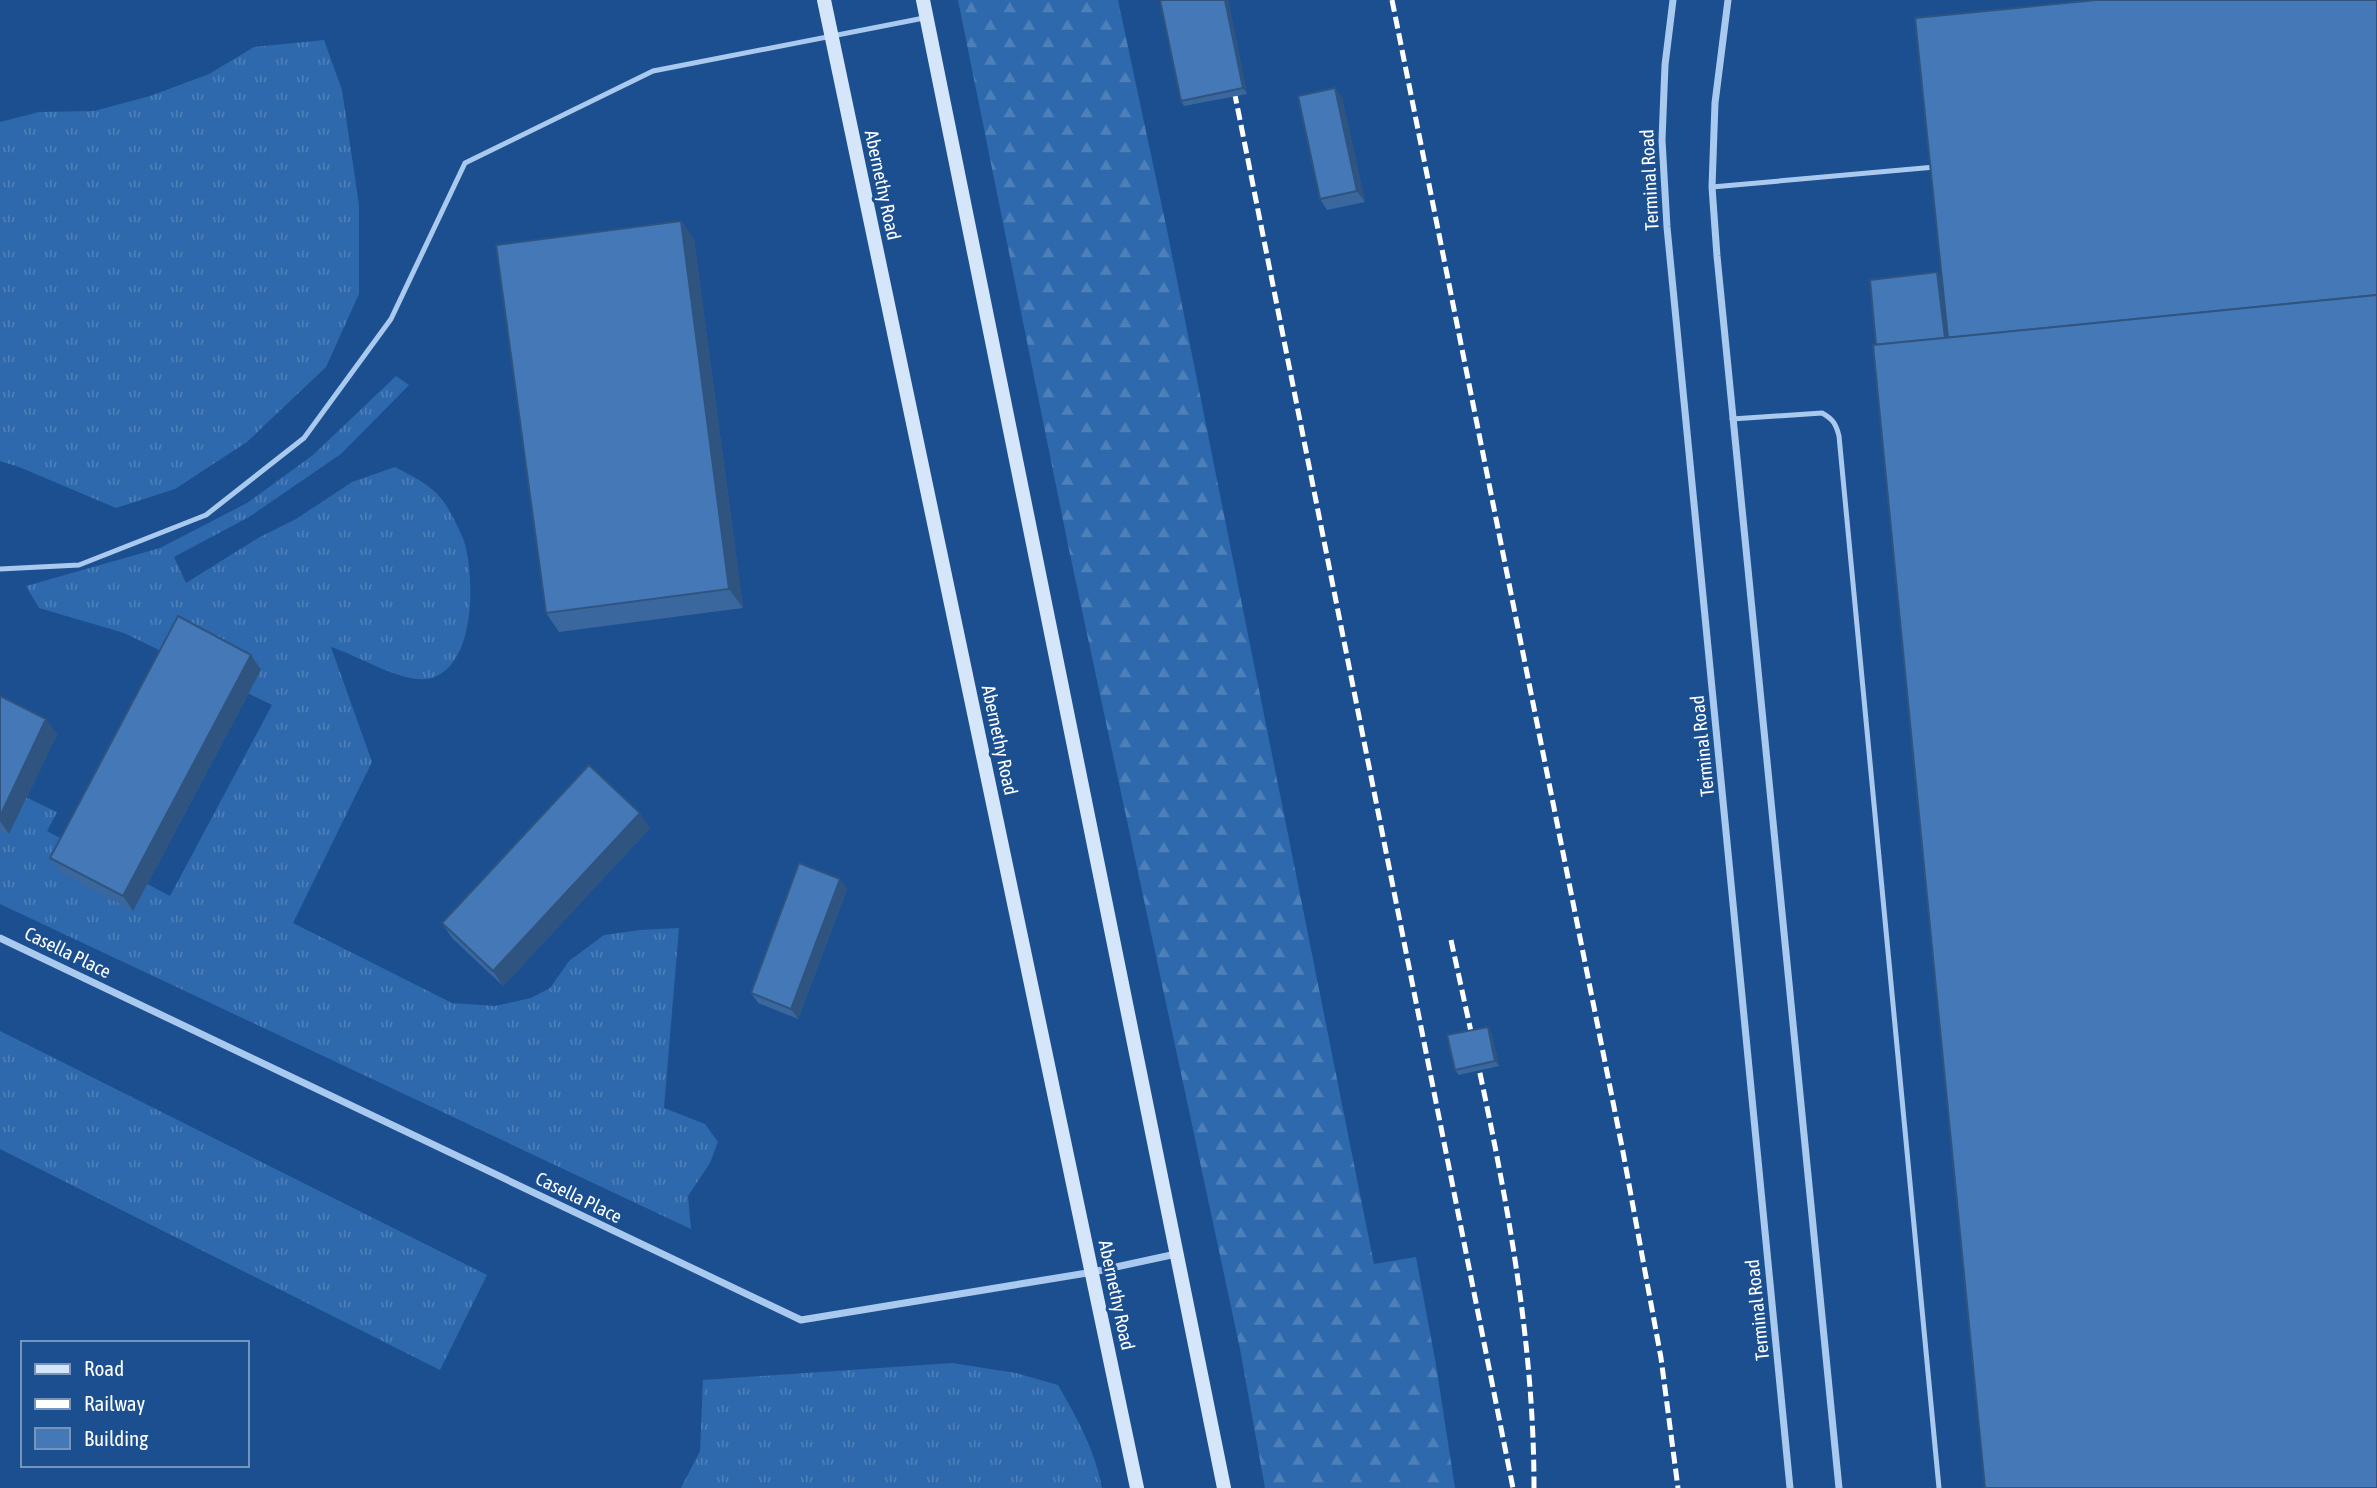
<svg xmlns="http://www.w3.org/2000/svg" width="2377" height="1488" viewBox="0 0 2377 1488" font-family="'Asap Condensed',sans-serif">
<style>
.grass{fill:url(#grass-tufts)}
.forest{fill:url(#forest-firs)}
.lines{fill:none;stroke-linecap:round;stroke-linejoin:round}
.service{stroke:#a9c9ee;stroke-width:5}
.minor{stroke:#a9c9ee;stroke-width:7}
.secondary{stroke:#d6e6fa;stroke-width:14}
.rail{stroke:#fff;stroke-width:5;stroke-dasharray:12 5;stroke-linecap:butt}
.wall{fill:#3a679d}
.shaded-wall{fill:#305480}
.building{fill:#4478b7;stroke:#305480;stroke-width:2}
.labels{text-anchor:middle;dominant-baseline:central;stroke-width:6;stroke-linejoin:round;paint-order:stroke}
.street-label{font-size:19px;fill:#fff;stroke:#1b4f8f}
</style>
<defs>
<pattern id="grass-tufts" width="24" height="20" patternUnits="userSpaceOnUse" patternTransform="scale(1.75)"><rect width="24" height="20" fill="#2e69ad"/><path d="M3 7l-1-3M5 7V3M7 7l1-3M15 17l-1-3M17 17v-4M19 17l1-3" fill="none" stroke="#4d80b9"/></pattern>
<pattern id="forest-firs" width="22" height="20" patternUnits="userSpaceOnUse" patternTransform="scale(1.75)"><rect width="22" height="20" fill="#2e69ad"/><path d="M5 1l3.5 6h-7zM16 11l3.5 6h-7z" fill="#4d80b9"/></pattern>
</defs>
<rect width="100%" height="100%" fill="#1b4f8f"/>
<g class="grass">
<polygon points="324,40 342,90 359,205 359,294 326,367 247,442 175,489 116,508 19,467 0,461 0,122 39,112 94,111 150,96 209,74 254,47"/>
<path d="M396,376l13,9 -68,69 -92,63 -75,40 12,26 72,-45 38,-19 56,-37 43,-15c19,10 40,20 51,38 7,12 17,30 20,43 8,36 9,116 -34,130 -26,8 -75,-23 -101,-31l41,115 -79,161 159,80 43,3 36,-8 19,-10 19,-27 35,-26 36,-5 39,-2 -15,180 41,16 13,18 -8,21 -22,33 3,33 -691,-325v-119l57,27 -10,19 123,65 102,-191 -148,-72 -85,-25 -13,-22 134,-38 87,-45 66,-48z"/>
<polygon points="0,1031 487,1275 440,1370 0,1149"/>
<path d="M952,1363l64,10 42,12c19,33 37,65 44,103h-421l19,-37 3,-71z"/>
</g>
<polygon class="forest" points="958,0 1118,0 1167,230 1374,1264 1416,1257 1436,1365 1455,1488 1265,1488 1240,1349 1068,545"/>
<g class="lines">
<g class="service">
<polyline points="1712,187 1935,167"/>
<path d="M1732,419l90,-6c11,6 14,11 17,23l100,1052"/>
<polyline points="0,569 79,565 206,515 304,438 391,319 465,163 653,71 924,18"/>
</g>
<g class="minor">
<polyline points="1673,0 1665,65 1662,140 1667,227 1790,1488"/>
<polyline points="1728,0 1715,103 1712,187 1717,256 1839,1488"/>
<polyline points="0,938 801,1320 1093,1272 1176,1254"/>
</g>
<g class="secondary">
<polyline points="824,0 1137,1488"/>
<polyline points="923,0 1224,1488"/>
</g>
<g class="rail">
<polyline points="1392,0 1623,1152 1661,1358 1678,1488"/>
<polyline points="1231,75 1513,1488"/>
<path d="M1451,940c39,180 83,362 83,548"/>
</g>
</g>
<g class="wall">
<polygon points="1160,0 1228,0 1247,94 1184,106 1181,101"/>
<polygon points="1335,88 1342,98 1365,202 1327,210 1320,199"/>
<polygon points="681,221 694,240 743,608 559,632 546,613"/>
<polygon points="251,655 261,670 133,911 61,873 50,858"/>
<polygon points="0,696 57,734 9,834 0,830"/>
<polygon points="650,828 503,986 452,938 442,923"/>
<polygon points="847,889 798,1019 758,1003 751,993"/>
<polygon points="1488,1027 1491,1032 1499,1066 1459,1075 1455,1070"/>
</g>
<g class="shaded-wall">
<polygon points="1225,0 1228,0 1247,94 1243,88"/>
<polygon points="1335,88 1342,98 1365,202 1357,191"/>
<polygon points="681,221 694,240 743,608 729,589"/>
<polygon points="1937,272 1945,282 1952,347 1945,342"/>
<polygon points="251,655 261,670 133,911 123,896"/>
<polygon points="46,719 57,734 9,834 0,821 0,816"/>
<polygon points="640,813 650,828 503,986 493,971"/>
<polygon points="840,879 847,889 798,1019 791,1009"/>
<polygon points="1488,1027 1491,1032 1499,1066 1495,1061"/>
</g>
<g class="building">
<polygon points="1160,0 1225,0 1243,88 1181,101"/>
<polygon points="2096,0 2377,0 2377,295 1948,338 1915,18"/>
<polygon points="1335,88 1357,191 1320,199 1298,96"/>
<polygon points="681,221 729,589 546,613 496,245"/>
<polygon points="1937,272 1945,338 1876,345 1870,280"/>
<polygon points="2377,295 2377,1488 1985,1488 1873,345"/>
<polygon points="178,616 251,655 123,896 50,858"/>
<polygon points="0,696 46,719 0,816"/>
<polygon points="589,765 640,813 493,971 442,923"/>
<polygon points="799,863 840,879 791,1009 751,993"/>
<polygon points="1488,1027 1495,1061 1455,1070 1447,1035"/>
</g>
<g class="labels">
<g class="street-label">
<text transform="translate(1649 180) rotate(-93)">Terminal Road</text>
<text transform="translate(883 185) rotate(78)">Abernethy Road</text>
<text transform="translate(1000 740) rotate(78)">Abernethy Road</text>
<text transform="translate(1702 746) rotate(-96)">Terminal Road</text>
<text transform="translate(68 952) rotate(26)">Casella Place</text>
<text transform="translate(579 1197) rotate(26)">Casella Place</text>
<text transform="translate(1117 1295) rotate(78)">Abernethy Road</text>
<text transform="translate(1757 1310) rotate(-96)">Terminal Road</text>
</g>
</g>
<rect x="21" y="1341" width="228" height="126" fill="#1b4f8f" stroke="#7695bc" stroke-width="2"/>
<rect x="35" y="1364" width="35" height="10" fill="#d6e6fa" stroke="#7695bc" stroke-width="2"/>
<text x="84" y="1376" font-size="21" fill="#ffffff">Road</text>
<rect x="35" y="1399" width="35" height="10" fill="#ffffff" stroke="#7695bc" stroke-width="2"/>
<text x="84" y="1411" font-size="21" fill="#ffffff">Railway</text>
<rect x="35" y="1428" width="35" height="21" fill="#4478b7" stroke="#7695bc" stroke-width="2"/>
<text x="84" y="1446" font-size="21" fill="#ffffff">Building</text>
</svg>
